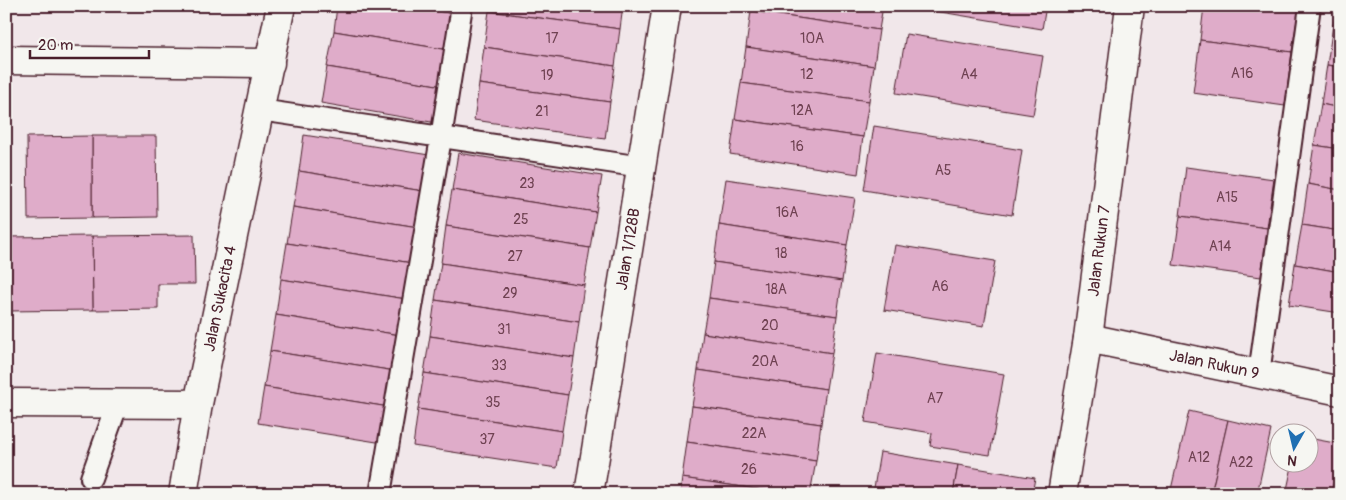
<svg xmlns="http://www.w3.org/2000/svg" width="1346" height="500" viewBox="0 0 1346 500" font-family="Pangolin,sans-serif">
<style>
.building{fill:#dfacc9;stroke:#4a1f2b}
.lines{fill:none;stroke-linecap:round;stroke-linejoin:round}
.service-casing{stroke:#4a1f2b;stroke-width:24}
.minor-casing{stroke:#4a1f2b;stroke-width:31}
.tertiary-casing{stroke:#4a1f2b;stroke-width:31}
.service{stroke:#f6f6f2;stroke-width:20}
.minor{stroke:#f6f6f2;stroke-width:28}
.tertiary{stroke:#f6f6f2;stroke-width:28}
.labels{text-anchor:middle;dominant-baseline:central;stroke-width:4;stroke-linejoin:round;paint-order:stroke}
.number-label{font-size:14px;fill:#6f4252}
.street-label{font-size:16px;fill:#4a1f2b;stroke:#f6f6f2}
</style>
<rect width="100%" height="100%" fill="#f1e7ea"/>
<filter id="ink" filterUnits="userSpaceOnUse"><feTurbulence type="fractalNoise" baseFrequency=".02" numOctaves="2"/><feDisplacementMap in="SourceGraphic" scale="10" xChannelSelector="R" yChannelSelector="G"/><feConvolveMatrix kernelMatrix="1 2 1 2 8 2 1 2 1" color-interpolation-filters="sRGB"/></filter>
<g filter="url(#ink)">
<g class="building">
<polygon points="337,6 407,6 455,14 449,50 334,31"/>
<polygon points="407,6 456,6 455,14"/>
<polygon points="490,6 623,6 620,29 489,11"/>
<polygon points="752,6 883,6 879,30 751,11"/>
<polygon points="905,6 1046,6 1042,29"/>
<polygon points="1204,6 1299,6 1292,52 1200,40"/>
<polygon points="1337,6 1340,6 1340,26 1333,25"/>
<polygon points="489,11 620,29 615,66 484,47"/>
<polygon points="751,11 879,30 874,66 746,47"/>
<polygon points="1333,25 1340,26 1340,67 1327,65"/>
<polygon points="334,31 449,50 443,86 327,67"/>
<polygon points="906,34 1043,56 1033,115 896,93"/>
<polygon points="1200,40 1292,52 1285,106 1193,93"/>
<polygon points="484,47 615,66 610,102 479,84"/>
<polygon points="746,47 874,66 869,101 741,83"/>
<polygon points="1327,65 1340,67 1340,108 1321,104"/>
<polygon points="327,67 443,86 437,123 321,103"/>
<polygon points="741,83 869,101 863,137 735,119"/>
<polygon points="479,84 610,102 605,139 474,120"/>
<polygon points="1321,104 1340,108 1340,149 1314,145"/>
<polygon points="735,119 863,137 858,174 730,154"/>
<polygon points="874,126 1022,150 1012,215 864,190"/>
<polygon points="304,135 429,155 423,191 299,171"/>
<polygon points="92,136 156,136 157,217 92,218"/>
<polygon points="92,136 92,218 28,219 27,137"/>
<polygon points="1314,145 1340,149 1340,190 1308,184"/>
<polygon points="458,153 602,176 596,212 452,190"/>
<polygon points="1186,167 1274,179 1267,228 1180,216"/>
<polygon points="299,171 423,191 418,227 293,207"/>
<polygon points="726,179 855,198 847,245 719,225"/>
<polygon points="1308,184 1340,190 1340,231 1302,225"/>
<polygon points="452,190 596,212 590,248 446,226"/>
<polygon points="293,207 418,227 412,263 287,243"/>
<polygon points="1180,216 1267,228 1261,277 1173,265"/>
<polygon points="719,225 847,245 842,281 714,262"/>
<polygon points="1302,225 1340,231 1340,272 1295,264"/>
<polygon points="446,226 590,248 584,285 441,263"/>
<polygon points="194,235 195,284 158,284 158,309 93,310 92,236"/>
<polygon points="92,236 93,310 6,311 6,237"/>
<polygon points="287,243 412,263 406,299 281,279"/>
<polygon points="895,245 995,261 984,326 884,310"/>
<polygon points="714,262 842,281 837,316 709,298"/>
<polygon points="441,263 584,285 579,322 435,300"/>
<polygon points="1295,264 1340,272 1340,313 1289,305"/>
<polygon points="281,279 406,299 400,335 276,315"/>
<polygon points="709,298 837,316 832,353 703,333"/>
<polygon points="435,300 579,322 574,358 430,336"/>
<polygon points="276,315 400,335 395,371 270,351"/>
<polygon points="703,333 832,353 826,389 698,370"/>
<polygon points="430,336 574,358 568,395 424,373"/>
<polygon points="270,351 395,371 389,407 264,387"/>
<polygon points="877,353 1004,374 990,455 930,446 932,433 865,422"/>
<polygon points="698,370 826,389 821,424 692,406"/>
<polygon points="424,373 568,395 562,431 418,409"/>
<polygon points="264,387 389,407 383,443 258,423"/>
<polygon points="692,406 821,424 816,461 687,442"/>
<polygon points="418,409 562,431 557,468 413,446"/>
<polygon points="1189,411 1228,420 1211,494 1170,494"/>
<polygon points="1228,420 1271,430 1257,494 1211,494"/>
<polygon points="1308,438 1340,444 1340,454 1331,494 1286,494 1293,462 1308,462"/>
<polygon points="687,442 816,461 810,494 790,494 682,478"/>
<polygon points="880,452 958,465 953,494 873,494"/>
<polygon points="1340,454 1340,494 1331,494"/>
<polygon points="958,465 1035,478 1032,494 953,494"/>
<polygon points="682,478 790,494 680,494"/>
</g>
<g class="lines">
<defs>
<g id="service">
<polyline points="260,110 642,167"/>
<polyline points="1259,374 1310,6"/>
<polyline points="91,478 118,403"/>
<polyline points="380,494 441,138 462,6"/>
</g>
<g id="minor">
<polyline points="6,60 270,63"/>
<path id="s1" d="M1088,338l252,53"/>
<polyline points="6,403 198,404"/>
<path id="s2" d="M183,494l15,-90 83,-398"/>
<path id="s3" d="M589,494l78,-488"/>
</g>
<g id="tertiary">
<path id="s4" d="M1062,494l26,-156 42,-332"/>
</g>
</defs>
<use href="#service" class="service-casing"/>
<use href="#minor" class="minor-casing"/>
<use href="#tertiary" class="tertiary-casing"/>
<use href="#service" class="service"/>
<use href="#minor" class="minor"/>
<use href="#tertiary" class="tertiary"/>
</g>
</g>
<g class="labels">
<g class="number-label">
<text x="552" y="38">17</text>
<text x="812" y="38">10A</text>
<text x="1242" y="73">A16</text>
<text x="807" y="74">12</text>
<text x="969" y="74">A4</text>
<text x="547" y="75">19</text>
<text x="802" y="110">12A</text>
<text x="542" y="111">21</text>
<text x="797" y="146">16</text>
<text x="943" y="170">A5</text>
<text x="527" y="183">23</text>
<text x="1227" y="197">A15</text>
<text x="787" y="212">16A</text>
<text x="521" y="219">25</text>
<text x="1220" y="246">A14</text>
<text x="781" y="253">18</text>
<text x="515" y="256">27</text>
<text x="940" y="286">A6</text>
<text x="776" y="289">18A</text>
<text x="510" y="293">29</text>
<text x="770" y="325">20</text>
<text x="504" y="329">31</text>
<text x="765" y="361">20A</text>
<text x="499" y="365">33</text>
<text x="935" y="398">A7</text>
<text x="493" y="402">35</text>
<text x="754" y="433">22A</text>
<text x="487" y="439">37</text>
<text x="1199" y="457">A12</text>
<text x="1241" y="462">A22</text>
<text x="749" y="469">26</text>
</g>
<g class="street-label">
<text stroke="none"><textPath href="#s3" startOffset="248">Jalan 1/128B</textPath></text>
<text stroke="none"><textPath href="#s4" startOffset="246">Jalan Rukun 7</textPath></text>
<text stroke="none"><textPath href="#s2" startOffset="199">Jalan Sukacita 4</textPath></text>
<text stroke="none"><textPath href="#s1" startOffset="129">Jalan Rukun 9</textPath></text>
</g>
</g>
<rect width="1346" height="500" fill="none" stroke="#f6f6f2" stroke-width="25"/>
<rect x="12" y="12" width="1321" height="475" fill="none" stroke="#4a1f2b" stroke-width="2" filter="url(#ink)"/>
<g transform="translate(1294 448) rotate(188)"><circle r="24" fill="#f6f6f2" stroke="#b1a0a2"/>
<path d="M0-4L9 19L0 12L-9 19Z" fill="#1f6fb2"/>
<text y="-8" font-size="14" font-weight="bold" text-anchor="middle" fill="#4a1f2b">N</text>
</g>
<path d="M30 50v8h119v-8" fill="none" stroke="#4a1f2b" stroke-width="2.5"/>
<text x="38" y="50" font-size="15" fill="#4a1f2b" stroke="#f6f6f2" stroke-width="4" paint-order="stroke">20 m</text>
</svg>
